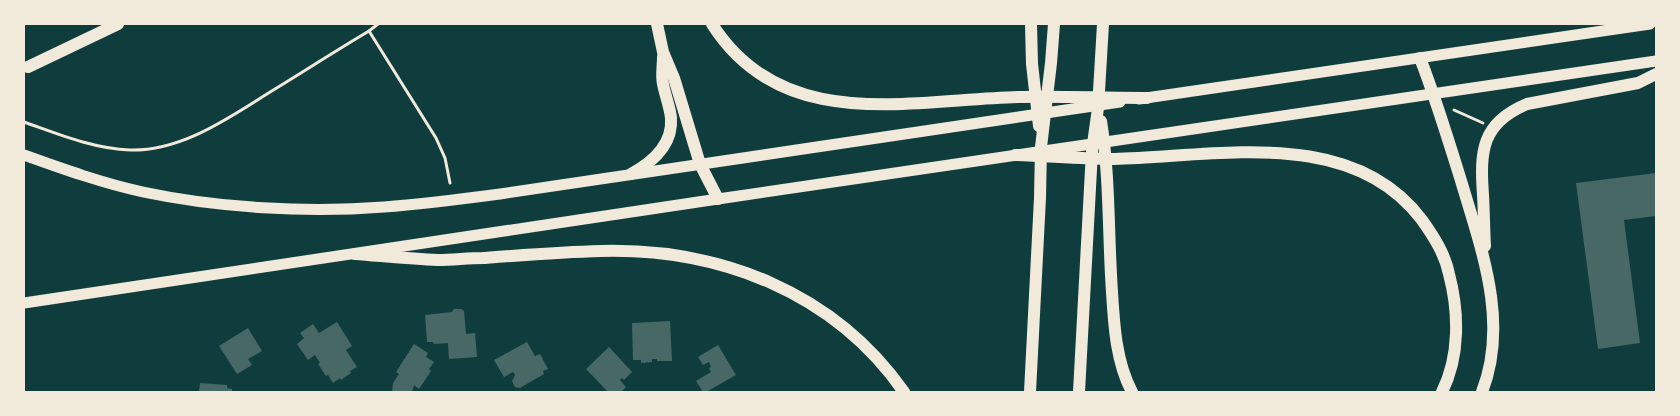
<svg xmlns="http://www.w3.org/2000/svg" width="1680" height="416" viewBox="0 0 1680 416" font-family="Rubik,sans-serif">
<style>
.building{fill:#486865}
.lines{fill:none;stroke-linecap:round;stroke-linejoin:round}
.path{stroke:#f1e9da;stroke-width:3}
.trunk{stroke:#f1e9da;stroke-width:11}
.motorway{stroke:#f1e9da;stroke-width:12}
</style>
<rect width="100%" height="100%" fill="#0f3d3e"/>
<g class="building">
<polygon points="1656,173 1656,216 1624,220 1640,343 1598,349 1576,183"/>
<polygon points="454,309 461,309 464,311 466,334 475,333 477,357 449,359 448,343 434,344 433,342 427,342 425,315 452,312"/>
<polygon points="670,321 672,361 657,361 657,359 652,359 652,362 641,363 641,360 633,360 632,323"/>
<polygon points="337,322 352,346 346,350 357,367 350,371 351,373 341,380 340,378 333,383 328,375 326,376 318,364 320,363 315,355 308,360 297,344 304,338 300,333 313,324 319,333"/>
<polygon points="248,328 262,351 248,359 252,365 237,374 219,346"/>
<polygon points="527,342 535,356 540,354 548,369 543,371 544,374 520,388 515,387 512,381 515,375 513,372 504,377 494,360"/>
<polygon points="414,344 428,353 426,357 434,362 429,369 431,371 419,389 414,385 412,392 392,392 393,383 399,374 396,372"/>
<polygon points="718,345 736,375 706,392 703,392 696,381 711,372 709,368 711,367 709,362 703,365 698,357"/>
<polygon points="609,347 632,372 624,380 622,378 620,380 626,387 621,392 608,392 586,369"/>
<polygon points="200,383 227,385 227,388 232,389 232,392 199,392"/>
</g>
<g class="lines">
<g class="path">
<polyline points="378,24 369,31 436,138 445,158 450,183"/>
<polyline points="1454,110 1483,123"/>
<path d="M24,122c34,12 70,27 106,28 54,1 101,-34 145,-61 31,-19 62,-39 94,-58"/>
</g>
<g class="trunk">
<polyline points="1139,99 1650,24"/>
<path d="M24,155c39,14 78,28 119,37 75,16 165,21 241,15 39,-3 78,-8 116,-13l620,-92"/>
<polyline points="24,303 718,199 1656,61"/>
</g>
<g class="motorway">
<polyline points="657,24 663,52 674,78 700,164 718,199"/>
<path d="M712,24c70,110 196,76 306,73 43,-1 86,1 129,1"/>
<polyline points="1031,24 1032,64 1039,126"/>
<path d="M1420,58c16,41 29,84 42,126 20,67 47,139 20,208"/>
<polyline points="28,67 118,24"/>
<path d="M1101,121c9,56 7,114 11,171 2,33 4,70 20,100"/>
<path d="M1015,155c33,1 66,4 99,4 101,-2 237,-34 308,61 12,17 23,34 27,54 10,38 11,82 -7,118"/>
<path d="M631,174c22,-12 42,-29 40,-56 -1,-11 -6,-23 -8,-34 -2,-8 0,-18 0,-27"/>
<path d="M1485,246c-1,-17 -1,-34 -2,-51 -3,-43 -2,-72 44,-91l111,-21 18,-9"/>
<path d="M355,254c27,2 55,5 83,6 15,0 30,-2 45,-2 40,-3 79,-6 118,-7 119,-3 233,41 303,141"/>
<polyline points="1030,392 1040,198 1041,147 1051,63 1054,24"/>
<polyline points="1079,392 1092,151 1098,108 1103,24"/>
</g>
</g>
<rect width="1680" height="416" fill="none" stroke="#f1e9da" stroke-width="50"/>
</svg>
